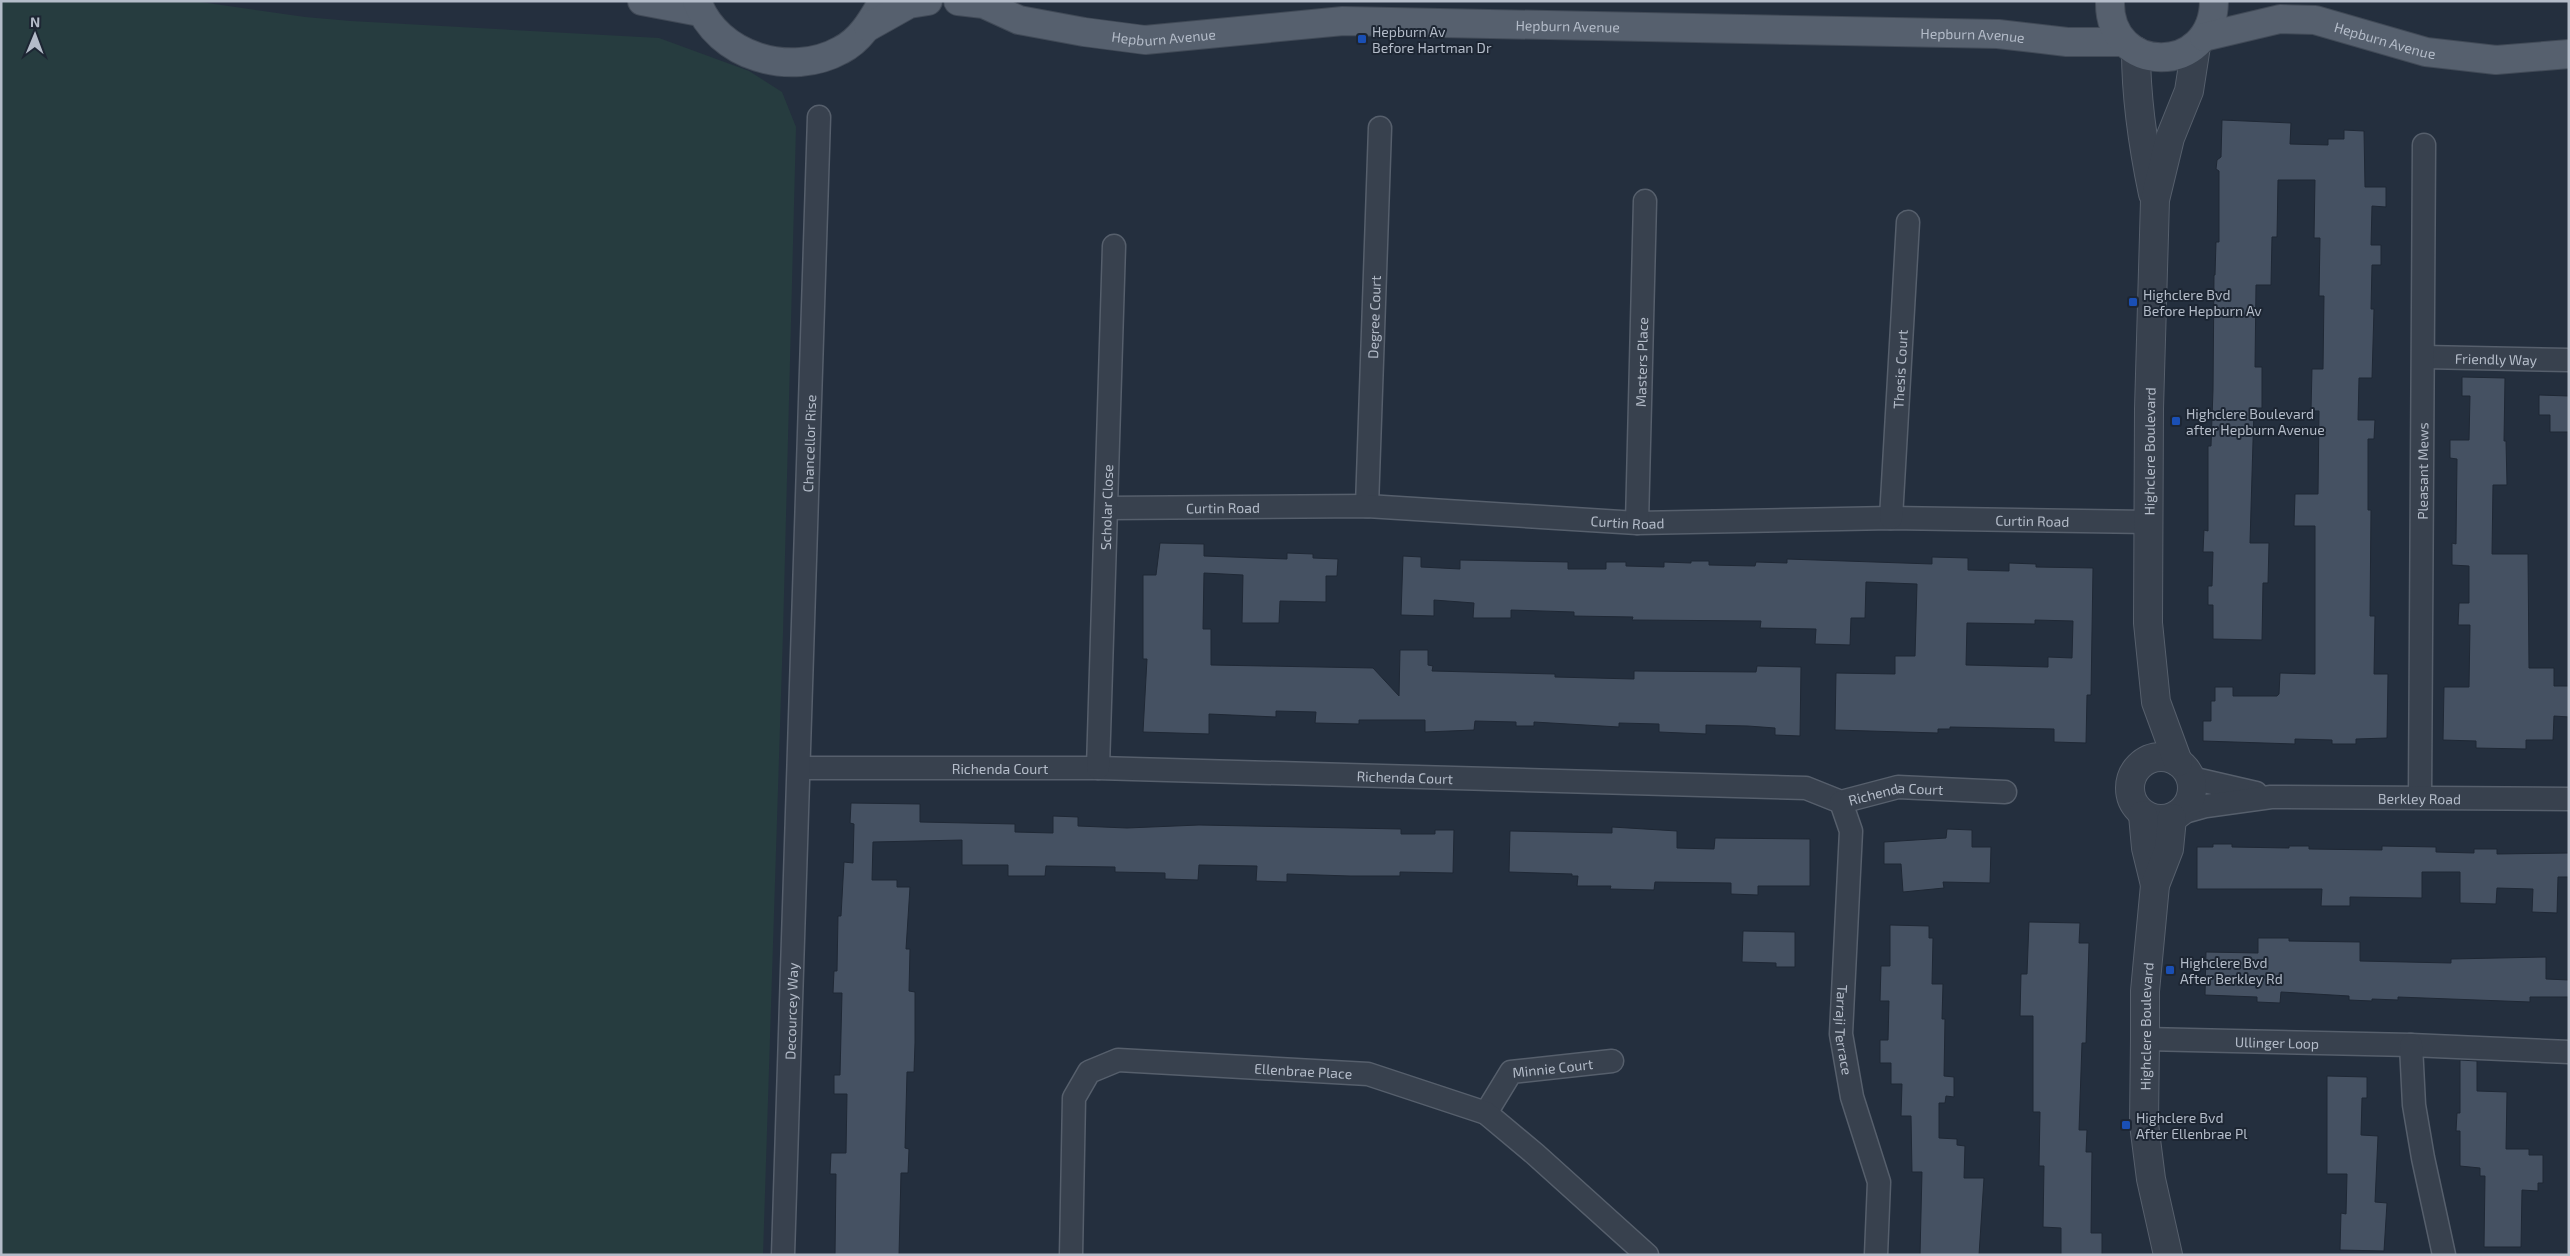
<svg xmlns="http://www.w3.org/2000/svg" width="2570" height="1256" viewBox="0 0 2570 1256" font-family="'Exo 2',sans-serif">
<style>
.green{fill:#263c3f}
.building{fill:#455162;stroke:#1f2835;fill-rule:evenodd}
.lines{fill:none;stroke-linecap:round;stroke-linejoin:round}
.minor-casing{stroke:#565f6c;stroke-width:25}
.tertiary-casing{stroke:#565f6c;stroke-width:30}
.primary-casing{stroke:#414a57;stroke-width:30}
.minor{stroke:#38414e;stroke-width:22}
.tertiary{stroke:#38414e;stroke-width:28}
.primary{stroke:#56606e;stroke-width:28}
.transit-dot{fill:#1a4fb4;stroke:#1d2633;stroke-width:2}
.labels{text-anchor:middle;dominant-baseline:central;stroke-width:4;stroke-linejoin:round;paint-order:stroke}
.street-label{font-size:14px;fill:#b4bcc9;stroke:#1d2633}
.poi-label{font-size:14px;fill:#b4bcc9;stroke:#1d2633;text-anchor:start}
</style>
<rect width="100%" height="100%" fill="#242f3e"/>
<polygon class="green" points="1,1 194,1 305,17 351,21 659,38 749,71 782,92 796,127 783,633 763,1255 1,1255"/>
<g class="building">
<polygon points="2222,120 2291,123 2290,144 2328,145 2328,139 2344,139 2344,130 2364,131 2365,187 2386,187 2386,207 2372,206 2371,245 2381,245 2381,265 2372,265 2371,309 2374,309 2372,378 2359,378 2358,420 2375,420 2374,439 2368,439 2368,510 2371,510 2370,616 2375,616 2374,674 2388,674 2387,738 2356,739 2356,744 2332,744 2332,740 2295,739 2295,744 2203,741 2203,721 2211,721 2211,701 2215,701 2215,687 2233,687 2233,696 2277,696 2279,694 2280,673 2315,674 2315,526 2294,526 2295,494 2318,494 2319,411 2311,411 2312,369 2323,369 2324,296 2319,296 2320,238 2314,238 2315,180 2278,180 2277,237 2272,237 2271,285 2256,285 2255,367 2262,367 2262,408 2254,408 2250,543 2269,543 2268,583 2263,583 2262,640 2213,639 2213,605 2208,605 2208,586 2212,586 2213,552 2203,552 2204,530 2208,531 2208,446 2211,446 2213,390 2214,275 2215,275 2216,242 2219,242 2219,171 2216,169 2217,160 2221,157"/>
<polygon points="2462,377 2505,378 2504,441 2506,441 2507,485 2493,485 2492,554 2528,554 2529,668 2554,668 2554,686 2569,686 2569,717 2554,716 2553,740 2526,740 2526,749 2476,748 2476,741 2443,740 2444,687 2469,687 2470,625 2458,625 2459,603 2469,603 2469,566 2452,565 2452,543 2456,544 2457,459 2450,458 2450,440 2469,440 2470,396 2462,396"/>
<polygon points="2539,395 2569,396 2569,432 2550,432 2550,415 2539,415"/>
<polygon points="1160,543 1204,544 1204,556 1287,559 1287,553 1313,554 1313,558 1338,559 1337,576 1326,576 1326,602 1280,601 1279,623 1242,623 1243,575 1204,573 1203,629 1211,629 1211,665 1373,668 1399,696 1400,650 1428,650 1428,665 1433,666 1432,671 1555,674 1555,677 1634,679 1634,671 1756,672 1757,666 1801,667 1800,736 1775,735 1775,728 1748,726 1706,725 1706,734 1659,732 1659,724 1619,723 1619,727 1534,722 1534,726 1516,726 1516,722 1475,721 1474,730 1425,732 1425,720 1359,720 1359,724 1315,723 1316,712 1276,711 1276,717 1209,714 1209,734 1143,732 1147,659 1143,659 1143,575 1156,575"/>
<path d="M1403,556l18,1v10l39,2v-9l108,2v7h38v-7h20v4l38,1v-5l27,1v-2h18v4l46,1 1,-4 31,1v-4l145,5v-7l36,1v12l41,1v-8l27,1v3l57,1 -2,127h-4l-1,48 -32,-1v-13l-104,-2v2h-12v4l-103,-3 1,-57 59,1v-18h20l2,-72 -51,-2 -1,36h-14l-1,27 -35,-1 1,-15 -56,-1 1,-7 -129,-1 1,-3 -59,-1v-4l-63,-2v8h-38l1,-15 -40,-3v16l-33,-1zM2035,620l38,1 -1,37 -24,-1v10l-82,-2 1,-42 68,1z"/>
<polygon points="851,803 920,804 920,822 1015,824 1015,832 1053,833 1053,816 1078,817 1078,826 1127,828 1199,825 1401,829 1401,834 1435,834 1435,830 1454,830 1453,873 1400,872 1400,876 1350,876 1287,874 1287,882 1256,881 1257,866 1199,865 1198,880 1165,879 1165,873 1115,872 1115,867 1046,866 1045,876 1008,876 1008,865 962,865 962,840 873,842 872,880 897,880 897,887 910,887 906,949 910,949 909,991 915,992 915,1043 914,1072 907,1072 905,1148 909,1149 908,1173 901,1173 899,1255 835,1255 836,1174 830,1174 831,1153 846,1153 847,1094 834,1094 834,1075 840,1075 842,993 833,993 834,971 837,971 838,916 841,916 844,862 853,863 854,824 850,823"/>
<polygon points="1612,827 1677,831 1677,848 1714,849 1715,838 1810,839 1810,886 1758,886 1758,895 1731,894 1731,883 1655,882 1654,890 1610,889 1611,886 1577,886 1578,876 1572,876 1572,874 1509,872 1510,831 1612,833"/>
<polygon points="1947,829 1972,830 1972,847 1991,847 1990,883 1943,882 1944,888 1903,892 1901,864 1884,864 1884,842 1946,838"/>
<polygon points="2213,844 2232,844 2232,847 2289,848 2289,846 2309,846 2309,849 2382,850 2382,846 2436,847 2436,852 2474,853 2474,849 2497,849 2497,854 2569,853 2569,877 2558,877 2557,913 2532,912 2533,889 2497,888 2496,904 2460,903 2460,872 2422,872 2422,898 2350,897 2350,906 2321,906 2322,889 2197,889 2197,847 2213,847"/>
<polygon points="2029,922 2080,923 2079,943 2089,943 2086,1043 2082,1043 2079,1130 2087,1130 2086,1152 2092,1152 2091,1233 2102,1233 2102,1255 2061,1255 2061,1228 2043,1227 2044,1166 2039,1166 2040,1112 2033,1112 2033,1016 2020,1016 2021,974 2027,974"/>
<polygon points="1890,925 1929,926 1929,938 1933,938 1932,984 1943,984 1942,1019 1945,1019 1944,1076 1954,1077 1954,1097 1946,1096 1945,1103 1939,1103 1939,1138 1957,1139 1957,1145 1965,1146 1964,1178 1984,1178 1979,1255 1920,1255 1922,1172 1912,1172 1911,1116 1901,1116 1902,1084 1891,1084 1891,1063 1880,1063 1880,1040 1888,1040 1889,1001 1880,1001 1881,966 1890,966"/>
<polygon points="1743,931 1795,932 1795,967 1776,967 1776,963 1742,962"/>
<polygon points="2258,938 2289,938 2289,941 2360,942 2360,961 2451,963 2451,959 2546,957 2546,979 2569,980 2569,997 2530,997 2530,1002 2398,997 2398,1000 2372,999 2372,1001 2349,1000 2349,996 2281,992 2280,1003 2257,1002 2257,997 2205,995 2206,952 2258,953"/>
<polygon points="2460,1060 2477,1061 2477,1091 2507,1092 2506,1149 2529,1149 2529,1155 2543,1155 2543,1183 2538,1183 2538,1191 2522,1190 2521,1247 2484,1247 2485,1176 2480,1176 2480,1168 2460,1166 2460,1131 2456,1131 2457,1113 2460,1113"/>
<polygon points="2327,1076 2367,1077 2367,1098 2362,1098 2361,1135 2378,1136 2375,1202 2387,1203 2384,1251 2340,1250 2341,1213 2346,1214 2347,1174 2327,1174"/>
</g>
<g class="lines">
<defs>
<g id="minor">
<path id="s1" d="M2424,357l145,3"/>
<path id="s2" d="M1367,506l13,-378"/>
<path id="s3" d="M1107,508l260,-2 270,17 254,-5 257,4"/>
<path id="s4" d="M1891,518l17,-296"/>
<path id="s5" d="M1637,523l8,-322"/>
<path id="s6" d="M800,768h298l708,20 35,14 57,-15 107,5"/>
<path id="s7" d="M1098,768l16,-522"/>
<polyline points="2191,778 2256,793"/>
<path id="s8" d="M2420,797l4,-652"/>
<path id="s9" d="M1841,802l10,29 -10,203 11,63 27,85 -3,73"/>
<path id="s10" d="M2181,813l25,-7 65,-9 298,2"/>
<path id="s11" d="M2145,1039l266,6 158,7"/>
<polyline points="2411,1045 2414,1105 2423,1158 2444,1255"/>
<path id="s12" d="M1486,1113l25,-41 101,-11"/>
<path id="s13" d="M783,1255l36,-1138"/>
<path id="s14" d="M1071,1255l3,-157 15,-26 29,-12 250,14 118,39 49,41 112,101"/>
</g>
<g id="tertiary">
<path d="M2136,51c0,49 7,95 17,143"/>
<circle cx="2161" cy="788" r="31"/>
<path id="s15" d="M2178,762l-22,-60 -8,-79 1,-214 6,-209 15,-62 19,-47 7,-45"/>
<polyline points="2143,815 2146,848 2155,885"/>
<path id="s16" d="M2168,1255l-17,-76 -7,-55 1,-85v-48l10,-106 14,-36 3,-31"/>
</g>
<g id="primary">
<polyline points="642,1 700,12"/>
<path d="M697,1c20,56 94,77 144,49 20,-10 31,-30 42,-49"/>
<path id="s17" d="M958,1l26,3 35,16 65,12 61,8 198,-19 655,13 69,8h57"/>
<path d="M2110,1c-2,74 103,76 104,0"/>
<polyline points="868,27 909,4 928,1"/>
<path id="s18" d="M2204,37l76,-18 35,1 111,32 70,8 73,-6"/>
</g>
</defs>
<use href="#minor" class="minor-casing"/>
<use href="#tertiary" class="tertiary-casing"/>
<use href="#primary" class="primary-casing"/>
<use href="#minor" class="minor"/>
<use href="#tertiary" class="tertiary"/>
<use href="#primary" class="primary"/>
</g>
<g class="transit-dot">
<rect x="1357" y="34" width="10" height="10" rx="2.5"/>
<rect x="2128" y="297" width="10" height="10" rx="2.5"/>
<rect x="2171" y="416" width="10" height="10" rx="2.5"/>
<rect x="2165" y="965" width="10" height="10" rx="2.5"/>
<rect x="2121" y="1120" width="10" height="10" rx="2.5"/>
</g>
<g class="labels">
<g class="street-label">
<text stroke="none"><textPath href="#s17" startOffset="616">Hepburn Avenue</textPath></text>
<text stroke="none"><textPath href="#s17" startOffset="211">Hepburn Avenue</textPath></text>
<text stroke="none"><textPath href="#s17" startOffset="1021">Hepburn Avenue</textPath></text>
<text stroke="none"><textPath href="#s18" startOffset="186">Hepburn Avenue</textPath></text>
<text stroke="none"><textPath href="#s2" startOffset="189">Degree Court</textPath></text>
<text stroke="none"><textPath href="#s1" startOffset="72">Friendly Way</textPath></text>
<text stroke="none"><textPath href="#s5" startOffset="161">Masters Place</textPath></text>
<text stroke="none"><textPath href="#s4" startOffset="149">Thesis Court</textPath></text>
<text stroke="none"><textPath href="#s13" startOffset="812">Chancellor Rise</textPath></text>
<text stroke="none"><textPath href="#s15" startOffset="315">Highclere Boulevard</textPath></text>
<text stroke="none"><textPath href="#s8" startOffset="326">Pleasant Mews</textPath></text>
<text stroke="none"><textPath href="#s7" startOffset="261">Scholar Close</textPath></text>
<text stroke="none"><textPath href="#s3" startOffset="116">Curtin Road</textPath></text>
<text stroke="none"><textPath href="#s3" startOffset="926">Curtin Road</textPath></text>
<text stroke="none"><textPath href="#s3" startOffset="521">Curtin Road</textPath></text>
<text stroke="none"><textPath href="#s6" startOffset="200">Richenda Court</textPath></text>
<text stroke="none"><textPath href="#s6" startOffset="605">Richenda Court</textPath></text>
<text stroke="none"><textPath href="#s6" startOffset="1100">Richenda Court</textPath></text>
<text stroke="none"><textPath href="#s10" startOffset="240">Berkley Road</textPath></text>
<text stroke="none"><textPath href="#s13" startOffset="244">Decourcey Way</textPath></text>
<text stroke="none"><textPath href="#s16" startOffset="231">Highclere Boulevard</textPath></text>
<text stroke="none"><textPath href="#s9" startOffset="230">Tarraji Terrace</textPath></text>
<text stroke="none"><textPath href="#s11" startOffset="132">Ullinger Loop</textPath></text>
<text stroke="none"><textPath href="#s14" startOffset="404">Ellenbrae Place</textPath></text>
<text stroke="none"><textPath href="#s12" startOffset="90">Minnie Court</textPath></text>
</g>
<g class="poi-label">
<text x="1372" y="31">Hepburn Av<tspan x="1372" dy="16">Before Hartman Dr</tspan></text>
<text x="2143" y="294">Highclere Bvd<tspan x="2143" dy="16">Before Hepburn Av</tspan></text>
<text x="2186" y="413">Highclere Boulevard<tspan x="2186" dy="16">after Hepburn Avenue</tspan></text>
<text x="2180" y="962">Highclere Bvd<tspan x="2180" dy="16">After Berkley Rd</tspan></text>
<text x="2136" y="1117">Highclere Bvd<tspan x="2136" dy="16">After Ellenbrae Pl</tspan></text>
</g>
</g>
<rect width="2570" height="1256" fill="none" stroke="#b4bcc9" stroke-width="5"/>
<g transform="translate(35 35) rotate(1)" stroke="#1d2633" stroke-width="4" paint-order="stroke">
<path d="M0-4L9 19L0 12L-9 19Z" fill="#b4bcc9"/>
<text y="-8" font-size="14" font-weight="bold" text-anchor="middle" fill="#b4bcc9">N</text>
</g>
</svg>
